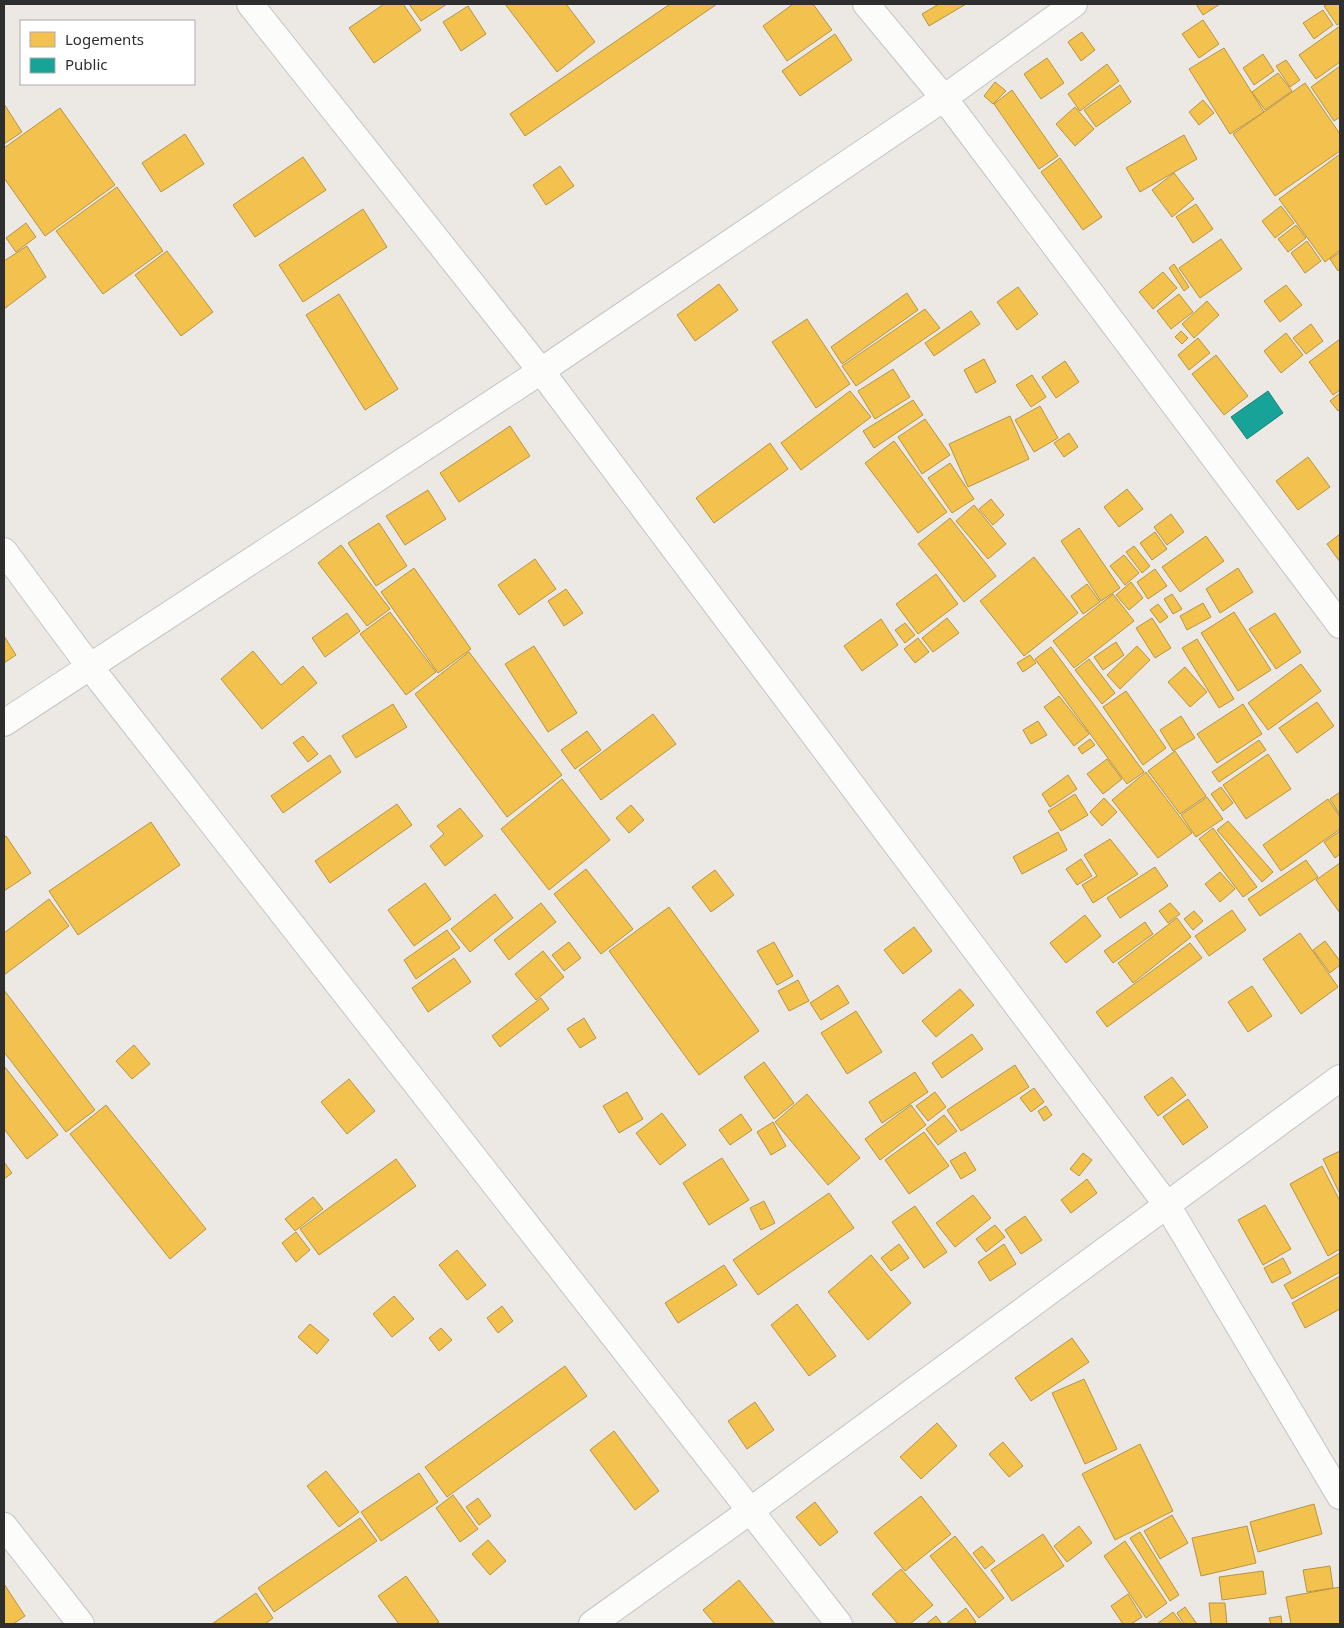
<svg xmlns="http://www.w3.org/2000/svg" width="1344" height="1628" viewBox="0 0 1344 1628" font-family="'Noto Sans',sans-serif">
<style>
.homes{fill:#f2c14e;stroke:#b79544}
.public{fill:#17a398;stroke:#1e8078}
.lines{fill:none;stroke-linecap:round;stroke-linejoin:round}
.street-casing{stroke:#c5c4c5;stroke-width:28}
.street{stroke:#fcfcfb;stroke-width:26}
</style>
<rect width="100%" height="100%" fill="#ece8e4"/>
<g class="homes">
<polygon points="384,4 403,4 421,30 374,63 349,28"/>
<polygon points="409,4 447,4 421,21"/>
<polygon points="505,4 566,4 595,42 557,72"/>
<polygon points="670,4 717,4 525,136 510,114"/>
<polygon points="793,4 813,4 832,30 787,61 763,26"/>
<polygon points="939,4 966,4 929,26 922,14"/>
<polygon points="1196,4 1220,4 1203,15"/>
<polygon points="1328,4 1340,4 1340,23 1337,25 1324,6"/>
<polygon points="468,6 486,34 461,51 443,22"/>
<polygon points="1323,10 1333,25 1314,39 1303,23"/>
<polygon points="1203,20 1219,44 1199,58 1182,34"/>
<polygon points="1340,26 1340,62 1316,79 1299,55"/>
<polygon points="1082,32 1095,50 1081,61 1068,42"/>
<polygon points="835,34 852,60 800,96 782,71"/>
<polygon points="1224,48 1264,112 1230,134 1189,69"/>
<polygon points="1263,54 1274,71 1254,85 1243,68"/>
<polygon points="1047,58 1064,83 1041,99 1024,74"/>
<polygon points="1286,60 1300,80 1290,87 1276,66"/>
<polygon points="1107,64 1119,81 1080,111 1068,94"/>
<polygon points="1340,66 1340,117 1334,121 1311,87"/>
<polygon points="1278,73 1292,91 1265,110 1252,92"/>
<polygon points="995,82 1006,91 993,104 984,96"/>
<polygon points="1305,83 1340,134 1340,151 1275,196 1233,134"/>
<polygon points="1120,85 1131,102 1096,127 1084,110"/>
<polygon points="1012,90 1058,156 1039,169 994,104"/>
<polygon points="1203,100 1214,113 1199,125 1189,112"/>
<polygon points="4,104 22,132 4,144"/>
<polygon points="1075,107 1094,129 1075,146 1056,124"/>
<polygon points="60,108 115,185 45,236 4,178 4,148"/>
<polygon points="185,134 204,164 161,192 142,163"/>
<polygon points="1184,135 1197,159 1140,192 1126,168"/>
<polygon points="1340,154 1340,250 1325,262 1279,199"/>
<polygon points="303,157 326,190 255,237 233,205"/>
<polygon points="1060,158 1102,217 1083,230 1041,172"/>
<polygon points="560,166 574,186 546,205 533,185"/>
<polygon points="1174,173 1194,199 1172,217 1152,190"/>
<polygon points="117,187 163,251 103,294 56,231"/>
<polygon points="1196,204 1213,229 1193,243 1176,217"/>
<polygon points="1281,206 1294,223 1275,238 1262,221"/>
<polygon points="363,209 387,247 303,302 279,265"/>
<polygon points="26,223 36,237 16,252 6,238"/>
<polygon points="1296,225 1306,238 1288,252 1278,239"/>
<polygon points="1221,239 1242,269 1200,298 1179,268"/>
<polygon points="1307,241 1321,261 1305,273 1291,253"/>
<polygon points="27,246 46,277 4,309 4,261"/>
<polygon points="167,251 213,312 181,336 135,275"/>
<polygon points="1340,252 1340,269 1338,271 1330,259"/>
<polygon points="1174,264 1189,287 1184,291 1169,268"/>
<polygon points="1163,272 1177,288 1153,309 1139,292"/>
<polygon points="719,284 738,310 695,341 677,315"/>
<polygon points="1286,285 1302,305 1280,322 1264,301"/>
<polygon points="1018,287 1038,314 1017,330 997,302"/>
<polygon points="907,293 918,310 842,364 831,347"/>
<polygon points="339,294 398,389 365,410 306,315"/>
<polygon points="1179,294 1193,312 1171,329 1157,311"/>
<polygon points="1207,301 1219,315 1194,338 1182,324"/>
<polygon points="925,309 940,328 856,386 842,366"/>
<polygon points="971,311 980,324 934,356 925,343"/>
<polygon points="807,319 850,384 816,408 772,342"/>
<polygon points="1311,324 1323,341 1306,354 1293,338"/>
<polygon points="1181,331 1188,338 1182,344 1175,337"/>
<polygon points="1286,333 1303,355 1281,373 1264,351"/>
<polygon points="1198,338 1210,353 1189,370 1178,355"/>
<polygon points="1340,339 1340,390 1333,395 1309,362"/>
<polygon points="1216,355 1248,396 1224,415 1192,374"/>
<polygon points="984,359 996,382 976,393 964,370"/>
<polygon points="1065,361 1079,382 1056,398 1042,377"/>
<polygon points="893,369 910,397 875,419 858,391"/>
<polygon points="1032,375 1046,397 1031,407 1016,385"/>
<polygon points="850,391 871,417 801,470 781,443"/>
<polygon points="1340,393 1340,409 1338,411 1330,401"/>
<polygon points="913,400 923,415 874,448 863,431"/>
<polygon points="1040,406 1058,438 1034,452 1015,420"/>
<polygon points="1010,416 1029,459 968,487 949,444"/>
<polygon points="925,419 950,455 922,474 898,437"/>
<polygon points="510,426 530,456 459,502 440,473"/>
<polygon points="1069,433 1078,447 1064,457 1054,443"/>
<polygon points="894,441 947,512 918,533 865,463"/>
<polygon points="770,443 788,469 714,523 696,498"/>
<polygon points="1308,457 1330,487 1298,510 1276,481"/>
<polygon points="950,463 974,499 952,513 928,478"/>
<polygon points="1127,489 1143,509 1119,527 1104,507"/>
<polygon points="428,490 446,519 405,545 386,516"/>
<polygon points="991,499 1004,515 993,525 979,509"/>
<polygon points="974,505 1006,544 988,559 956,521"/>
<polygon points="1171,514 1184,532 1167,545 1154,527"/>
<polygon points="950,518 996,576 964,602 918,544"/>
<polygon points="379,523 407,566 376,586 348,543"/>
<polygon points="1079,528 1120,588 1101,601 1061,541"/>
<polygon points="1155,532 1167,549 1152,560 1140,543"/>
<polygon points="1340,534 1340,562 1327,544"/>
<polygon points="1206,536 1224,561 1180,592 1162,567"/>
<polygon points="341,545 390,609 367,626 318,563"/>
<polygon points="1134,546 1150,566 1142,573 1126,552"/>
<polygon points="1124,555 1139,573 1125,585 1110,566"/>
<polygon points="1034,557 1078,613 1024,656 980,601"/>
<polygon points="535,559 556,589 519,615 498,585"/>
<polygon points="414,568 471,649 438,673 381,592"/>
<polygon points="1238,568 1253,592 1220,613 1206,589"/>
<polygon points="1155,569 1167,586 1148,599 1137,582"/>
<polygon points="936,574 958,604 918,634 896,604"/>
<polygon points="1131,582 1143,598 1129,610 1116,595"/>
<polygon points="1087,584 1100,602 1083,614 1071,596"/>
<polygon points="566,589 583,613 564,626 548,601"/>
<polygon points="1113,594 1134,621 1074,668 1053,641"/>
<polygon points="1172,594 1182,609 1173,614 1164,599"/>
<polygon points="1203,603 1211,617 1187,630 1180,616"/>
<polygon points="1158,604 1168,617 1160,623 1150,610"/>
<polygon points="390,612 436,672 406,695 360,634"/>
<polygon points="1234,612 1271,670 1238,691 1201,633"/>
<polygon points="347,613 360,631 325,657 312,638"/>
<polygon points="1275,613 1301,652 1276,669 1249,629"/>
<polygon points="947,618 959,633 933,652 922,638"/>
<polygon points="1152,618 1171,648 1155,658 1136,628"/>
<polygon points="881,619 898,645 862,671 844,646"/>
<polygon points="905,623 915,635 905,643 895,630"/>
<polygon points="4,636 16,655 4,663"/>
<polygon points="918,638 929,652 915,663 904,649"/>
<polygon points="1197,639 1234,699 1219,708 1182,648"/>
<polygon points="1116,642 1124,655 1103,670 1094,657"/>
<polygon points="534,646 577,713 548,732 505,664"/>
<polygon points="1137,646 1150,660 1120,689 1107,675"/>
<polygon points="1051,647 1144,772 1127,784 1035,659"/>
<polygon points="253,651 281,685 303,666 317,683 262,729 221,679"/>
<polygon points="469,652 562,775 507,817 415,694"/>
<polygon points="1030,655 1036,663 1023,672 1017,663"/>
<polygon points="1089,659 1115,693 1102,704 1075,670"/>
<polygon points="1301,664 1321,691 1268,730 1248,703"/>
<polygon points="1185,667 1207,692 1190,707 1168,682"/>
<polygon points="1126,691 1166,748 1143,765 1103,707"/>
<polygon points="1059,696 1089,734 1074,746 1044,707"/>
<polygon points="1317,702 1334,726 1297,753 1279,728"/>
<polygon points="393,704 407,727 356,758 342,736"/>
<polygon points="1243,704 1262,734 1217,763 1197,734"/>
<polygon points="653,714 676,744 601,800 579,770"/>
<polygon points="1181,716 1195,738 1173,751 1160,730"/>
<polygon points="1038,721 1047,735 1031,744 1023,730"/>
<polygon points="587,731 601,750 575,769 561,750"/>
<polygon points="303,736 318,754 308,762 293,743"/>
<polygon points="1090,739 1095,745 1082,754 1078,748"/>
<polygon points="1259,740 1266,750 1219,782 1212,772"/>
<polygon points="1175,751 1206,796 1180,814 1148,771"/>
<polygon points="1268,754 1291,789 1246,819 1223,785"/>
<polygon points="330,755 341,772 283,813 271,796"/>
<polygon points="1107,759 1122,779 1103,794 1087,774"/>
<polygon points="1146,772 1192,833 1158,858 1112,800"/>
<polygon points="1068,775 1077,789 1050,807 1042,794"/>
<polygon points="562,779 610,840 549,890 501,829"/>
<polygon points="1221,787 1233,803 1223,811 1211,794"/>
<polygon points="1340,792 1340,815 1330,799"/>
<polygon points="1075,794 1088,815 1061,831 1048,811"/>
<polygon points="1207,797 1223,819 1196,837 1181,815"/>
<polygon points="1104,798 1117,812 1102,826 1090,812"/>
<polygon points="1328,799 1340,817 1340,829 1281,871 1263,845"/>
<polygon points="397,804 412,825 330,883 315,861"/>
<polygon points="631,805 644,820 629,833 616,818"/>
<polygon points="460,808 483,836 445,866 430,846 444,834 437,826"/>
<polygon points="1228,821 1273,872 1262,882 1217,830"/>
<polygon points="151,822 180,865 78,935 49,891"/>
<polygon points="1213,828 1257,887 1243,897 1199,839"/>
<polygon points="1340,831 1340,854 1335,858 1324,842"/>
<polygon points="1058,832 1067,850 1022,874 1013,857"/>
<polygon points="6,836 31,873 4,891 4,838"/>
<polygon points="1110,839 1138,874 1093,903 1082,885 1097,876 1084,855"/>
<polygon points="1081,859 1092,876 1077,885 1066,869"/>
<polygon points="1306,860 1318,877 1260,916 1248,899"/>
<polygon points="1340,863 1340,913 1316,880"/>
<polygon points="1155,867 1168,886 1120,918 1107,898"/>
<polygon points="586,869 633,929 601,954 554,894"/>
<polygon points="715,870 734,895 711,912 692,887"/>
<polygon points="1220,872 1235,889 1220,902 1205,884"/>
<polygon points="425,883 451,919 414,946 388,910"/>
<polygon points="495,894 513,918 470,952 451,929"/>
<polygon points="49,899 69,926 4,975 4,933"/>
<polygon points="541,903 556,922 509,960 494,940"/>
<polygon points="1170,903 1180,914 1168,923 1159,911"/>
<polygon points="669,907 759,1031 699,1075 609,951"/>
<polygon points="1232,910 1246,930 1209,956 1195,936"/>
<polygon points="1194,911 1203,921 1193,930 1184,919"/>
<polygon points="1085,915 1101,936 1066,963 1050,943"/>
<polygon points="1177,918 1191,937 1133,983 1118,963"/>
<polygon points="1145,922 1153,934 1113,963 1104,951"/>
<polygon points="914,927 932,951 903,974 884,950"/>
<polygon points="447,930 460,948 416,979 404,960"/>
<polygon points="1300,933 1338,987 1301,1014 1263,959"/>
<polygon points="1325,941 1340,961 1340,965 1330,973 1313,950"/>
<polygon points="569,942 581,958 564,971 552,955"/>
<polygon points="774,942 793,976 777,985 757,951"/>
<polygon points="1190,943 1202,958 1107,1027 1096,1012"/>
<polygon points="543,951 564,977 536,1000 515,974"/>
<polygon points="454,958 471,982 428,1012 412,988"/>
<polygon points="798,980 809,1001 789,1011 778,991"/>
<polygon points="838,985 849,1003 821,1020 810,1003"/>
<polygon points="1252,986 1272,1016 1248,1032 1228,1002"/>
<polygon points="960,989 974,1005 936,1037 922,1021"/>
<polygon points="4,990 95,1110 66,1132 4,1052"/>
<polygon points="541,998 549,1009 500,1047 492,1036"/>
<polygon points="856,1011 882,1052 847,1074 821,1033"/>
<polygon points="584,1018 596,1038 580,1048 567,1029"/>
<polygon points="972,1034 983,1049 942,1078 932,1063"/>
<polygon points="134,1045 150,1064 132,1079 116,1061"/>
<polygon points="764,1062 794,1103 774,1119 744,1077"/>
<polygon points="1015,1065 1029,1087 961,1131 947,1110"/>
<polygon points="4,1066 58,1135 27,1159 4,1129"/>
<polygon points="915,1072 928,1092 882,1123 869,1102"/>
<polygon points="1172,1077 1186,1095 1158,1116 1144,1097"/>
<polygon points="349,1079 375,1111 347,1134 321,1102"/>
<polygon points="1034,1088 1044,1102 1031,1112 1020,1098"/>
<polygon points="627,1092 643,1119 619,1133 603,1106"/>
<polygon points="935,1092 946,1107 928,1121 916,1106"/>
<polygon points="807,1094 860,1158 828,1185 775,1122"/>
<polygon points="1188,1099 1208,1127 1183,1145 1163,1117"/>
<polygon points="106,1105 206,1229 170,1259 70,1134"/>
<polygon points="911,1105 926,1125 880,1160 865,1139"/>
<polygon points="1046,1106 1052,1115 1044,1121 1038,1111"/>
<polygon points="662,1113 686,1145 660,1165 636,1133"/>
<polygon points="741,1114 752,1130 730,1145 719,1130"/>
<polygon points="944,1115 957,1131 938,1145 926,1129"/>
<polygon points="773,1122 786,1146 771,1155 757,1132"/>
<polygon points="924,1132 949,1166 909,1194 885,1160"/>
<polygon points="1340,1151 1340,1194 1323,1159"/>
<polygon points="965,1152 976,1170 961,1179 950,1161"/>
<polygon points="1083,1153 1092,1160 1079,1176 1070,1169"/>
<polygon points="722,1158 749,1200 709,1225 683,1183"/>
<polygon points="396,1159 416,1186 319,1255 300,1229"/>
<polygon points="4,1162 12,1173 4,1179"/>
<polygon points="1322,1166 1340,1201 1340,1249 1328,1256 1290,1184"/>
<polygon points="1087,1179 1097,1193 1071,1213 1061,1200"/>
<polygon points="829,1193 854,1228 758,1295 733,1260"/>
<polygon points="973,1195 991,1218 955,1247 936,1223"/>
<polygon points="313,1197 323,1209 295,1231 285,1219"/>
<polygon points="764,1201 775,1223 761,1230 750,1208"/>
<polygon points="1265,1205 1291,1249 1263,1265 1238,1220"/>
<polygon points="915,1206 947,1252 924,1268 892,1222"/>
<polygon points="1025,1216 1042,1240 1021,1254 1005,1230"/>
<polygon points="995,1225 1005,1237 986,1252 976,1239"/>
<polygon points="296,1232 310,1250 296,1262 282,1243"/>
<polygon points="899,1244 909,1258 891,1271 881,1258"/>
<polygon points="1004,1244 1016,1264 990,1281 978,1262"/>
<polygon points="457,1250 486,1285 467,1300 439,1265"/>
<polygon points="1340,1253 1340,1272 1292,1299 1284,1285"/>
<polygon points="871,1255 911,1303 868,1340 828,1292"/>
<polygon points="1283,1258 1291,1273 1272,1283 1264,1268"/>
<polygon points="724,1265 737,1285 678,1323 665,1303"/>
<polygon points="1340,1276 1340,1309 1305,1328 1292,1303"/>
<polygon points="394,1296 414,1319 392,1337 373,1314"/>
<polygon points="797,1304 836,1356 809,1376 771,1325"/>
<polygon points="502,1306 513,1321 498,1333 487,1318"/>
<polygon points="310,1324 329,1340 317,1354 298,1337"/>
<polygon points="441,1328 452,1340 439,1351 429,1338"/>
<polygon points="1072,1338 1089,1362 1031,1401 1015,1378"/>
<polygon points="565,1366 587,1396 447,1497 425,1467"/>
<polygon points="1084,1379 1117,1449 1085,1464 1052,1393"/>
<polygon points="755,1402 774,1430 747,1449 728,1421"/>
<polygon points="937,1423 957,1446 921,1479 900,1457"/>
<polygon points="614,1431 659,1491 635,1510 590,1450"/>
<polygon points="1003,1442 1023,1466 1009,1477 989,1454"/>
<polygon points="1140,1444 1173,1511 1115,1540 1082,1474"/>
<polygon points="326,1471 359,1512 339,1527 307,1486"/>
<polygon points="419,1473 438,1502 381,1541 361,1512"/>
<polygon points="453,1495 478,1529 460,1542 436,1508"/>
<polygon points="921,1496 951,1534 905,1571 874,1533"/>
<polygon points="478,1498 491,1516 479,1525 466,1507"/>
<polygon points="815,1502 838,1532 820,1546 796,1517"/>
<polygon points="1314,1504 1322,1534 1258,1552 1250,1522"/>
<polygon points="1172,1515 1188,1543 1160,1559 1144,1531"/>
<polygon points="360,1518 377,1541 274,1612 258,1588"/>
<polygon points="1079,1526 1092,1543 1067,1562 1054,1546"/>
<polygon points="1247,1526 1256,1563 1201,1576 1192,1538"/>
<polygon points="1140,1532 1179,1595 1170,1601 1130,1538"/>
<polygon points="1043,1534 1064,1566 1012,1601 991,1570"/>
<polygon points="955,1536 1004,1598 979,1618 930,1556"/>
<polygon points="488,1540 506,1561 490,1575 472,1554"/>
<polygon points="1125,1541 1167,1603 1146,1618 1104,1556"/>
<polygon points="982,1546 995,1561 985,1569 973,1553"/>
<polygon points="1330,1566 1333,1588 1307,1592 1303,1570"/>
<polygon points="901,1569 933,1605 910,1624 898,1624 872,1594"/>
<polygon points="1263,1571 1266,1594 1222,1600 1219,1577"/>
<polygon points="406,1576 439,1622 435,1624 399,1624 378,1596"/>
<polygon points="739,1580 775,1624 715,1624 703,1610"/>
<polygon points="4,1584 25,1616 13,1624 4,1624"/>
<polygon points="1340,1587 1340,1624 1291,1624 1286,1597"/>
<polygon points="256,1593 273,1618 265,1624 212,1624"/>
<polygon points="1128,1594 1142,1617 1131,1624 1123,1624 1111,1606"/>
<polygon points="1209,1603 1225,1603 1227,1624 1211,1624"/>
<polygon points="1185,1607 1197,1624 1184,1624 1177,1613"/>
<polygon points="966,1608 976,1622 973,1624 947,1624 947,1623"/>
<polygon points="1173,1612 1182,1624 1157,1624"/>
<polygon points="936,1616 942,1624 926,1624"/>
<polygon points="1281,1616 1282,1624 1271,1624 1269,1618"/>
</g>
<polygon class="public" points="1268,391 1283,413 1247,439 1231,417"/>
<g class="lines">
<defs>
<g id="street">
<polyline points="250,4 541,371 1167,1205 1340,1496"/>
<polyline points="866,4 944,98 1340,625"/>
<polyline points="4,551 90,667 839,1624"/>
<polyline points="4,723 541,371 944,98 1074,4"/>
<polyline points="4,1526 81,1624"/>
<polyline points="592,1624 750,1511 1340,1078"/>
</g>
</defs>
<use href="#street" class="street-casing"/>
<use href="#street" class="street"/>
</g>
<rect width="1344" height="1628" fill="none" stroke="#2e2e2e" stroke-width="10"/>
<rect x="20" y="20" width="175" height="65" fill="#ffffff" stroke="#ababab"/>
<rect x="30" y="32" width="25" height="15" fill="#f2c14e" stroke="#ababab"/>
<text x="65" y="45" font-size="15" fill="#2e2e2e">Logements</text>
<rect x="30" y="58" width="25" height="15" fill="#17a398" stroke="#ababab"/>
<text x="65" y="70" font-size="15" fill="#2e2e2e">Public</text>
</svg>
